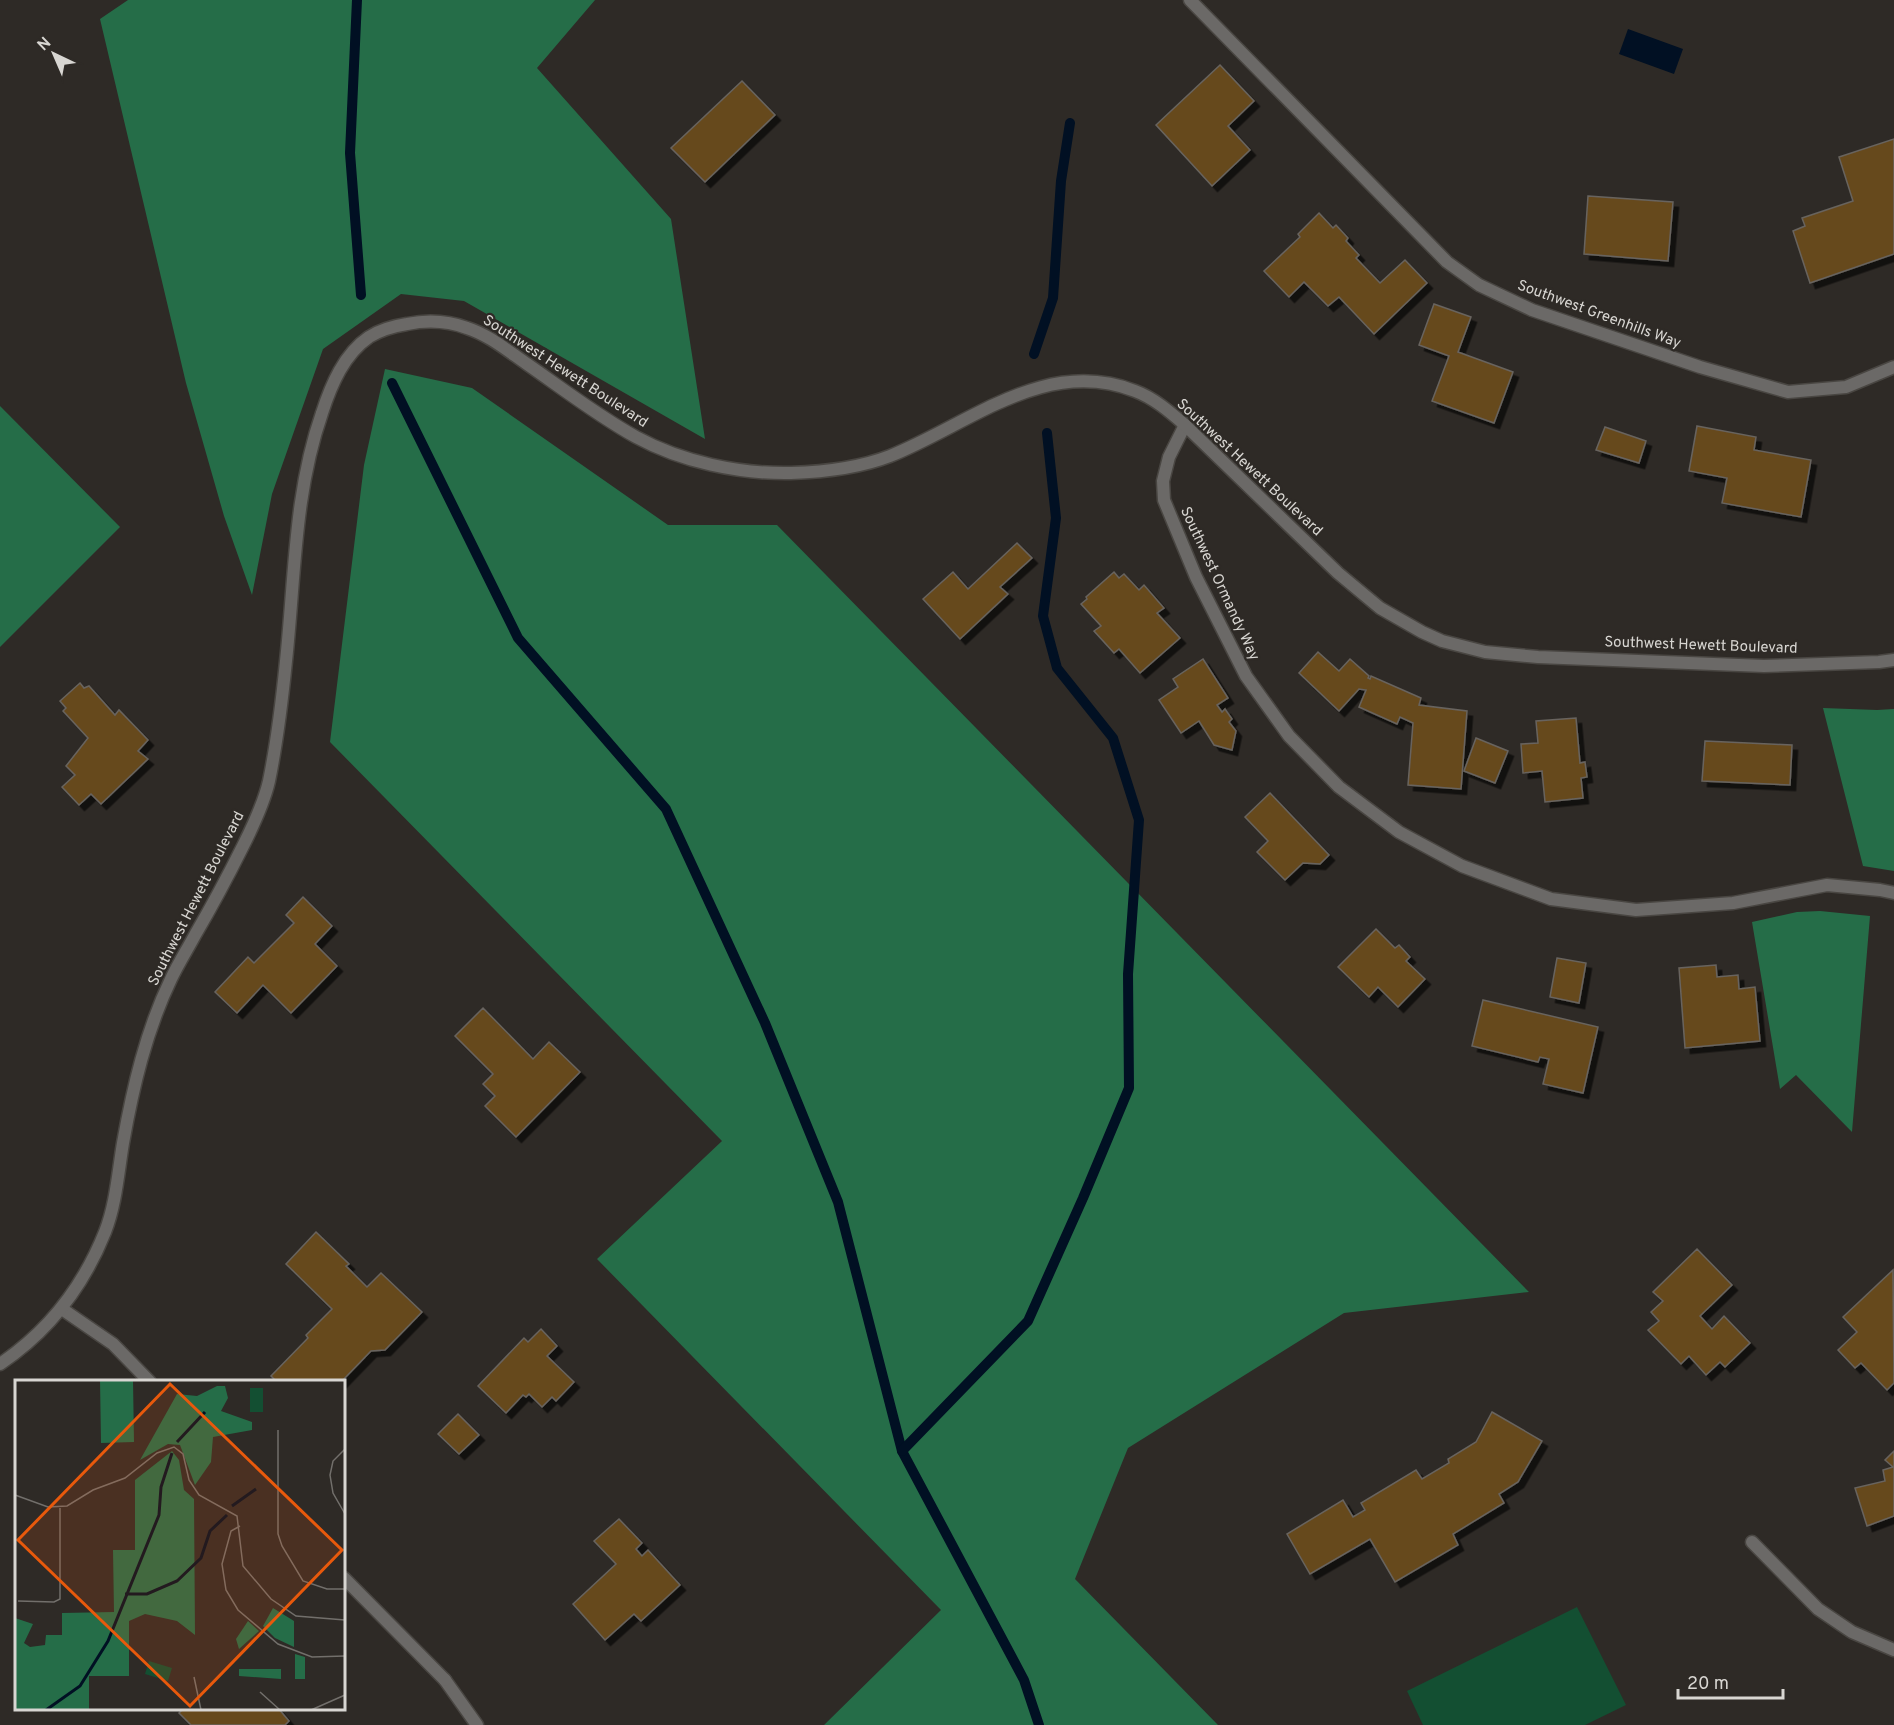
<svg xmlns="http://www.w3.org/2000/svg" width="1894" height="1725" viewBox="0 0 1894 1725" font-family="Overpass,sans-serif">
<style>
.green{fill:#134f32}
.forest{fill:#256d48}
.water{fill:#011023}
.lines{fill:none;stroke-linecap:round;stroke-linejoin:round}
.stream{stroke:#011023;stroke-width:10}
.building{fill:#66491f;stroke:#68645e;stroke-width:1.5;filter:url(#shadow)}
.service-casing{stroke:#494642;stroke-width:15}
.minor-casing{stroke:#494642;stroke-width:15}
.service{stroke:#6b6967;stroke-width:12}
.minor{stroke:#6b6967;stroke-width:12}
.labels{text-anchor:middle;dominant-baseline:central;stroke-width:4.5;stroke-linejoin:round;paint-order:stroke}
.street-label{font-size:15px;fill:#d8d6d2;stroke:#2e2a26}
.inset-river{fill:none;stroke:#011023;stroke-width:3}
.inset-road{fill:none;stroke:#726f6b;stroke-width:1.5}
.view{fill:#e8590c;fill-opacity:0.15;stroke:#e8590c;stroke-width:3}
.inset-edge{fill:none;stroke:#d8d6d2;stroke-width:3}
</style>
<defs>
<filter id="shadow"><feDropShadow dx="5.5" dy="5.5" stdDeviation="0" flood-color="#0009"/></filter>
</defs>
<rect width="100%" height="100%" fill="#2e2a26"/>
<polygon class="green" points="1577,1607 1626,1705 1585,1725 1423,1725 1407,1691"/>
<g class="forest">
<polygon points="128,0 595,0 537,68 671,219 705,439 464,301 401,294 323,349 272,494 252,595 224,516 186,383 100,19"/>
<polygon points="385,369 472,388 668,525 777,525 1529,1292 1344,1313 1128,1448 1075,1579 1218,1725 824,1725 941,1610 597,1259 722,1141 330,742 364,465"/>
<polygon points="0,406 120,527 0,647"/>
<polygon points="1823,708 1877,710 1894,709 1894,871 1863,866"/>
<polygon points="1820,911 1870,916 1852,1132 1796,1075 1780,1089 1752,922 1797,912"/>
</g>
<polygon class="water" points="1628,29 1683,49 1674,74 1619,54"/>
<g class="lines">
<g class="stream">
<polyline points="357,0 350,153 361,295"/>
<polyline points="1034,354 1053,298 1061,181 1070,123"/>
<polyline points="392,383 518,638 666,809 765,1023 838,1202 902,1451 1024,1680 1039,1725"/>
<polyline points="902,1451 1028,1321 1083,1198 1129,1088 1128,974 1139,820 1113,738 1057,668 1043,616 1056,518 1047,433"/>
</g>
</g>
<g class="building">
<polygon points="1220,65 1254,101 1228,126 1250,150 1212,186 1156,125"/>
<polygon points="742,81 775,115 705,182 671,148"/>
<polygon points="1894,139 1894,254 1810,283 1793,231 1805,226 1802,218 1853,201 1839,157"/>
<polygon points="1588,196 1673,202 1668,261 1584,254"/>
<polygon points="1319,213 1333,228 1336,225 1348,238 1346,241 1359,255 1356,258 1380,283 1405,260 1427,283 1374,334 1339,297 1328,306 1304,282 1289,297 1264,271 1300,237 1298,234"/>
<polygon points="1434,304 1471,317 1458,352 1513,372 1494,423 1432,401 1449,356 1419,345"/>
<polygon points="1697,426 1756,437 1754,450 1811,460 1801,517 1722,503 1727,478 1689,471"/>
<polygon points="1605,427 1646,441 1639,463 1596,450"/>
<polygon points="1017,543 1032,558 1000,587 1008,594 960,639 923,599 953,572 968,589"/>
<polygon points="1114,572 1119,578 1124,574 1139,590 1144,585 1164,608 1157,613 1180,638 1140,673 1119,649 1114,653 1094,631 1101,626 1081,604 1087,599 1086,597"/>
<polygon points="1318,652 1339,671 1350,659 1369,676 1368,678 1370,679 1371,676 1421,698 1419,705 1467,711 1461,789 1408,785 1413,723 1400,717 1397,724 1359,707 1366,690 1359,689 1339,711 1299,673"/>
<polygon points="1203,659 1228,698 1217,705 1222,712 1225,709 1232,719 1229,722 1236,731 1232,750 1214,745 1199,721 1181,733 1159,700 1178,687 1173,679"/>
<polygon points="80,683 84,688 89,686 115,715 119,710 148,740 138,751 148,759 101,804 91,794 79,805 62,787 75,775 66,766 88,738 63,711 66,708 60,701"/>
<polygon points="1576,718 1580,763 1585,762 1587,777 1581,778 1583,798 1545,802 1542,771 1523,773 1521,744 1538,743 1536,721"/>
<polygon points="1476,738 1508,751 1495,783 1464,771"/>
<polygon points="1705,741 1792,745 1790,785 1702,781"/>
<polygon points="1270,793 1329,855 1320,864 1303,863 1285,880 1257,852 1268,841 1245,817"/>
<polygon points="303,897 332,926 315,944 337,966 291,1013 263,985 237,1013 215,992 248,957 254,963 294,923 286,915"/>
<polygon points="1376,929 1395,948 1399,945 1410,957 1406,961 1425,979 1398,1007 1378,987 1369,997 1338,967"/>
<polygon points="1557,958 1586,963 1579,1003 1550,997"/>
<polygon points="1716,965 1717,977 1738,975 1739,989 1755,987 1760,1041 1685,1048 1679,968"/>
<polygon points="1483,1000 1598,1027 1583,1093 1543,1084 1549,1059 1540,1057 1538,1062 1472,1046"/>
<polygon points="483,1008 533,1059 549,1042 580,1072 516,1137 485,1106 495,1096 483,1084 493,1074 455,1036"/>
<polygon points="316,1232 349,1264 346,1266 367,1287 381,1273 422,1312 385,1350 371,1351 341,1382 277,1382 271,1376 308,1338 306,1335 332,1309 286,1264"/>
<polygon points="1697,1249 1732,1285 1700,1316 1712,1329 1724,1316 1750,1343 1725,1367 1720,1362 1706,1375 1689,1356 1681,1364 1648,1330 1659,1321 1651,1312 1663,1301 1653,1292"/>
<polygon points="1893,1270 1894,1383 1887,1390 1861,1363 1855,1368 1838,1350 1857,1332 1843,1317"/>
<polygon points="541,1329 557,1346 547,1356 574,1382 556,1401 552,1397 542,1407 529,1394 526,1397 523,1395 506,1413 478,1386 524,1338 528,1342"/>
<polygon points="1492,1412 1542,1441 1518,1482 1499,1494 1504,1503 1453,1534 1458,1545 1395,1582 1370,1539 1310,1574 1287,1534 1343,1500 1353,1517 1365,1510 1361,1503 1416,1470 1422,1479 1449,1463 1448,1459 1476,1442"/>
<polygon points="458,1414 479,1435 459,1454 438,1434"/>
<polygon points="1894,1451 1894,1516 1867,1526 1855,1488 1885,1481 1883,1470 1893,1467 1885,1460"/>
<polygon points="619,1519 642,1543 636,1549 642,1556 648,1550 680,1585 641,1621 634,1614 605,1640 573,1604 616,1564 594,1541"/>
<polygon points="184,1708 278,1708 289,1721 285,1725 191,1725 179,1713"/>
</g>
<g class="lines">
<defs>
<polyline id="service" points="445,1680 477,1725"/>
<g id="minor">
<polyline points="1190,0 1447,262 1479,285 1532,310 1700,367 1788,392 1846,387 1894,367"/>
<polyline points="1185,425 1169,457 1163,481 1164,500 1196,577 1246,676 1289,736 1339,787 1399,832 1462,866 1551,899 1636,910 1733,903 1827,885 1880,890 1894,893"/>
<polyline points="62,1309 113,1344 150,1382"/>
<path d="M0,1364c49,-33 83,-77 105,-132 11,-28 13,-59 18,-89 10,-56 23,-112 48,-164 7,-15 16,-29 24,-44 17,-29 33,-59 48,-89 10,-20 21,-43 26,-65 8,-39 13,-80 17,-120 9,-84 8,-168 36,-248 9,-28 22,-59 47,-76 11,-7 25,-11 38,-13 20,-4 41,-3 60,4 22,7 41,23 60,36 36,25 71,52 109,73 46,25 103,37 155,36 34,-1 68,-5 99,-17 80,-32 155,-100 245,-65 19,7 35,21 50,34l153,148 42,35 42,24 20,9 43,11 53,5 226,9 115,-4 15,-2"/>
<polyline points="1752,1542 1818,1609 1852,1632 1894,1650"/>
<polyline points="344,1578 445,1680"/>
</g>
</defs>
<use href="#service" class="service-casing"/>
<use href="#minor" class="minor-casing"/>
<use href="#service" class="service"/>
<use href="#minor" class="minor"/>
</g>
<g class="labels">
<g class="street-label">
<text transform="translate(1599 315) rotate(20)">Southwest Greenhills Way</text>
<text transform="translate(565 372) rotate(33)">Southwest Hewett Boulevard</text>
<text transform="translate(1249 468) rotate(43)">Southwest Hewett Boulevard</text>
<text transform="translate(1219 584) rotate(65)">Southwest Ormandy Way</text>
<text transform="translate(1701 646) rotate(2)">Southwest Hewett Boulevard</text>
<text transform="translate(197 899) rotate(-63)">Southwest Hewett Boulevard</text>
</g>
</g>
<g transform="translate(15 1380)">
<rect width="330" height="330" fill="#2e2a26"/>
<path d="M235,8h13v24h-13zM134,281l23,7 -4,13 -23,-7z" fill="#134f32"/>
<path d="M85,0h33l1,62 -33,1zM202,6h8l3,12 -7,13 31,11v8l-39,7 -2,25 -16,23 -15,-40 -12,-1 -28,16 37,-66 20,2zM157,71l7,9 5,30 10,9 1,136 -18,-14 -32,-7 -16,7v55h-40v34h-74v-92l18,6 -9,19 6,4 15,-2 1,-10h16v-22l52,-1 -1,-62h22v-70zM258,228l21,13v26l-19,-9 -12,-12zM233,241l11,10 -20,18 -3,-10zM280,274l10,3v22h-10zM224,289h42v10l-42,-3z" fill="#256d48"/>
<path class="inset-river" d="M162,62l28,-30M217,126l24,-17M110,214h22l30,-13 24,-23 9,-27 17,-16M31,330l34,-24 28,-45 51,-126 2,-28 11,-34"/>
<path class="inset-road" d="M263,50v104l4,12 21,35 24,8h18M330,69l-12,12 -3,14 3,18 12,21M0,115l33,12 19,-1 26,-16 32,-12 32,-25 17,-6 9,7 6,26 10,15 38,21 6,50 28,33 25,17 49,4M225,146l-9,5 -9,33 4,26 12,20 40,34 34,13 33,-1M3,221l36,1 6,-3v-91M179,297l7,33M245,312l20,18M296,330l34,-15"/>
<path class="view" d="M155,4l172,166 -152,156 -172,-166z"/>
<rect width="330" height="330" class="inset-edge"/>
</g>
<g transform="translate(54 54) rotate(316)" stroke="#2e2a26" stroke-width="4.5" paint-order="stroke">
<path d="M0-4.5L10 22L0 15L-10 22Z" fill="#d8d6d2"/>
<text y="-9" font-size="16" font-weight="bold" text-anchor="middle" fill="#d8d6d2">N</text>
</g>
<path d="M1678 1689v9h105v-9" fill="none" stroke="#d8d6d2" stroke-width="3"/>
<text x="1687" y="1689" font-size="18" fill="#d8d6d2" stroke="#2e2a26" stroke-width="4.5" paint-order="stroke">20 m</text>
</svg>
